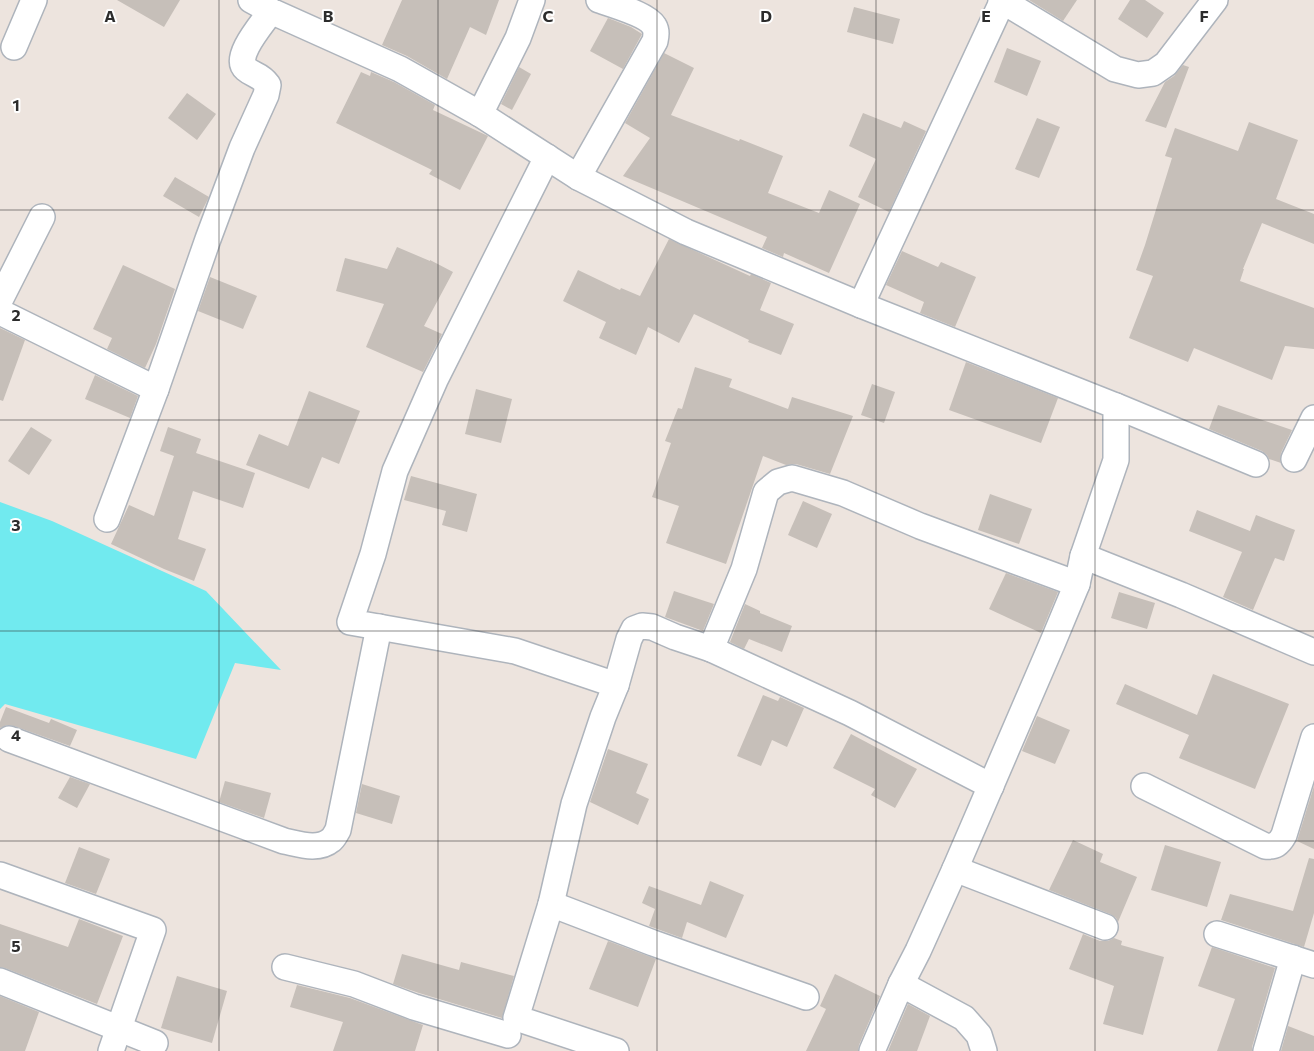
<svg xmlns="http://www.w3.org/2000/svg" width="1314" height="1051" viewBox="0 0 1314 1051" font-family="Commissioner,sans-serif">
<style>
.water{fill:#71eaef}
.building{fill:#c6bfb9}
.lines{fill:none;stroke-linecap:round;stroke-linejoin:round}
.minor-casing{stroke:#aeb4bc;stroke-width:28}
.minor{stroke:#fff;stroke-width:25}
.grid{fill:none;stroke:#2c2c2c;stroke-width:1;stroke-opacity:0.55}
.grid-label{font-size:16px;text-anchor:middle;font-weight:bold;fill:#2c2c2c;stroke:#fff;stroke-width:4;stroke-linejoin:round;paint-order:stroke}
</style>
<rect width="100%" height="100%" fill="#ede4de"/>
<polygon class="water" points="0,502 52,521 206,591 281,670 235,663 196,759 5,704 0,709"/>
<g class="building">
<polygon points="117,0 180,0 164,27"/>
<polygon points="402,0 499,0 486,35 470,27 447,79 407,56 382,45"/>
<polygon points="1029,0 1077,0 1063,21"/>
<polygon points="1130,0 1145,0 1164,13 1147,38 1118,19"/>
<polygon points="854,7 900,19 893,44 847,32"/>
<polygon points="608,18 631,27 642,34 623,69 590,51"/>
<polygon points="1007,48 1041,61 1027,96 994,82"/>
<polygon points="664,53 694,68 671,115 739,141 740,139 783,156 768,193 819,213 829,190 860,204 829,273 784,253 783,257 762,248 767,237 623,176 650,138 625,123"/>
<polygon points="1183,65 1189,67 1166,128 1145,121 1165,82 1174,76"/>
<polygon points="519,67 531,74 512,110 501,104"/>
<polygon points="361,72 370,76 371,72 394,82 435,105 433,110 488,136 460,190 429,174 432,170 336,123"/>
<polygon points="187,93 216,114 197,140 168,118"/>
<polygon points="863,113 901,128 904,121 926,131 889,212 858,197 876,159 849,146"/>
<polygon points="1037,118 1060,127 1039,178 1015,169"/>
<polygon points="1249,122 1298,140 1276,199 1314,214 1314,244 1262,223 1243,269 1244,269 1240,281 1314,308 1314,349 1285,346 1272,380 1194,348 1188,362 1129,338 1153,276 1136,270 1145,245 1172,158 1165,156 1175,128 1238,151"/>
<polygon points="175,177 209,197 199,217 163,196"/>
<polygon points="669,239 750,276 751,274 771,283 760,310 794,324 781,355 748,342 749,340 694,314 679,343 648,327 636,355 599,338 606,322 563,301 578,270 620,290 621,288 640,296"/>
<polygon points="397,247 430,261 430,260 453,272 424,326 442,334 423,372 366,347 384,304 336,291 345,258 387,269"/>
<polygon points="902,251 938,267 941,262 976,277 955,327 920,313 924,302 886,285"/>
<polygon points="123,265 175,289 156,344 145,368 107,349 112,338 93,329"/>
<polygon points="210,277 257,296 243,329 198,311"/>
<polygon points="0,328 25,340 3,401 0,400"/>
<polygon points="966,362 1058,398 1041,443 949,410"/>
<polygon points="695,367 732,379 729,387 788,409 792,397 853,416 830,474 796,464 786,465 763,456 726,564 666,543 679,506 652,497 671,443 665,441 678,408 682,409"/>
<polygon points="95,375 138,396 130,418 85,399"/>
<polygon points="872,384 895,392 884,423 861,415"/>
<polygon points="476,389 512,399 501,443 465,434"/>
<polygon points="309,391 360,411 339,464 322,457 309,489 246,465 259,434 288,446"/>
<polygon points="1218,405 1292,430 1281,453 1280,460 1281,463 1269,459 1267,455 1262,451 1209,429"/>
<polygon points="31,427 52,440 29,475 8,461"/>
<polygon points="168,427 201,439 196,453 255,473 243,508 193,491 178,539 206,549 194,581 164,569 111,544 129,505 154,516 174,456 160,451"/>
<polygon points="411,476 477,494 467,532 442,525 446,511 404,500"/>
<polygon points="990,494 1032,509 1019,544 978,530"/>
<polygon points="803,501 832,514 817,548 788,535"/>
<polygon points="1197,510 1250,531 1256,515 1295,530 1284,561 1275,558 1253,610 1223,597 1242,552 1189,531"/>
<polygon points="1006,573 1058,592 1041,633 989,609"/>
<polygon points="674,591 714,604 703,631 665,617"/>
<polygon points="1119,592 1155,603 1147,629 1111,618"/>
<polygon points="745,604 760,611 760,613 792,626 782,652 749,639 744,649 730,642"/>
<polygon points="1213,674 1289,704 1255,789 1179,758 1189,735 1116,704 1125,684 1197,715"/>
<polygon points="763,695 778,701 780,697 804,708 787,747 772,740 761,766 737,756"/>
<polygon points="6,707 49,723 51,719 77,730 70,746 14,726 7,725 0,728 0,722"/>
<polygon points="1037,716 1070,730 1055,764 1022,751"/>
<polygon points="851,734 917,769 895,808 871,795 875,789 833,768"/>
<polygon points="608,749 648,764 636,793 649,799 638,825 590,802"/>
<polygon points="70,777 90,784 77,808 58,798"/>
<polygon points="225,781 271,793 264,818 219,802"/>
<polygon points="362,784 400,796 392,824 356,813"/>
<polygon points="1314,786 1314,849 1297,841"/>
<polygon points="1073,840 1103,854 1100,862 1137,877 1118,922 1116,918 1110,914 1049,890"/>
<polygon points="1165,845 1221,862 1207,907 1151,890"/>
<polygon points="79,847 110,859 96,894 65,883"/>
<polygon points="1309,858 1314,859 1314,913 1304,947 1221,920 1230,894 1293,911"/>
<polygon points="710,881 744,895 726,938 687,922 682,938 649,926 655,909 642,903 649,886 701,905"/>
<polygon points="79,919 123,936 97,1004 5,968 0,967 0,924 68,947"/>
<polygon points="1083,934 1100,941 1108,941 1114,938 1122,941 1121,945 1164,957 1143,1035 1103,1024 1114,986 1069,969"/>
<polygon points="608,941 656,959 638,1007 589,989"/>
<polygon points="1212,947 1275,968 1252,1047 1252,1051 1217,1051 1235,999 1198,986"/>
<polygon points="402,954 459,970 461,962 514,976 502,1018 419,993 393,984"/>
<polygon points="835,974 880,996 859,1045 858,1051 806,1051 826,1009 820,1006"/>
<polygon points="177,976 227,991 212,1043 161,1028"/>
<polygon points="297,985 350,998 423,1025 415,1051 333,1051 343,1022 290,1007"/>
<polygon points="0,996 39,1012 25,1051 0,1051"/>
<polygon points="908,1004 930,1016 917,1051 888,1051"/>
<polygon points="1288,1026 1314,1036 1314,1051 1281,1051"/>
</g>
<g class="lines">
<defs>
<g id="minor">
<polyline points="251,0 271,11 400,69 480,114 578,177 686,232 861,305 1116,406 1116,460 1083,556 1181,595 1314,652"/>
<polyline points="1001,0 1115,69 1138,75 1153,73 1166,64 1215,0"/>
<polyline points="14,47 34,0"/>
<polyline points="480,114 518,38 532,0"/>
<polyline points="547,157 435,380 395,471 373,554 350,622 515,651 616,685"/>
<path d="M578,177l77,-136c1,-5 2,-10 -1,-15 -6,-11 -43,-22 -55,-26"/>
<polyline points="0,300 42,217"/>
<polyline points="861,305 1002,2"/>
<polyline points="0,312 156,389"/>
<polyline points="1116,406 1256,464"/>
<polyline points="1294,459 1314,418"/>
<path d="M107,519l49,-130 52,-150 34,-91 24,-53 2,-10c-8,-11 -14,-9 -22,-16 -14,-12 18,-47 25,-58"/>
<polyline points="711,649 744,569 766,492 778,482 792,478 843,493 920,526 1077,584"/>
<path d="M9,739l275,102c15,3 34,10 47,-1 3,-2 5,-7 7,-10l41,-203"/>
<path d="M1144,786l121,60c10,1 14,-2 19,-11l30,-98"/>
<polyline points="955,869 1105,927"/>
<polyline points="0,875 153,930 111,1051"/>
<polyline points="551,904 653,943 806,997"/>
<polyline points="1217,934 1314,965"/>
<polyline points="285,967 354,984 414,1007 508,1035"/>
<polyline points="0,981 155,1043"/>
<polyline points="901,984 964,1018 979,1035 984,1051"/>
<polyline points="616,1051 516,1018 551,904 574,804 603,717 616,685 629,639 634,629 642,626 652,627 675,637 711,649 850,713 991,786"/>
<polyline points="872,1051 901,984 918,951 955,869 1052,644 1077,584 1083,556"/>
<polyline points="1266,1051 1293,958"/>
</g>
</defs>
<use href="#minor" class="minor-casing"/>
<use href="#minor" class="minor"/>
</g>
<path class="grid" d="M219,0v1051M438,0v1051M657,0v1051M876,0v1051M1095,0v1051M0,210h1314M0,420h1314M0,631h1314M0,841h1314"/>
<g class="grid-label">
<text x="110" y="22">A</text>
<text x="328" y="22">B</text>
<text x="548" y="22">C</text>
<text x="766" y="22">D</text>
<text x="986" y="22">E</text>
<text x="1204" y="22">F</text>
<text x="16" y="111">1</text>
<text x="16" y="321">2</text>
<text x="16" y="531">3</text>
<text x="16" y="741">4</text>
<text x="16" y="952">5</text>
</g>
</svg>
